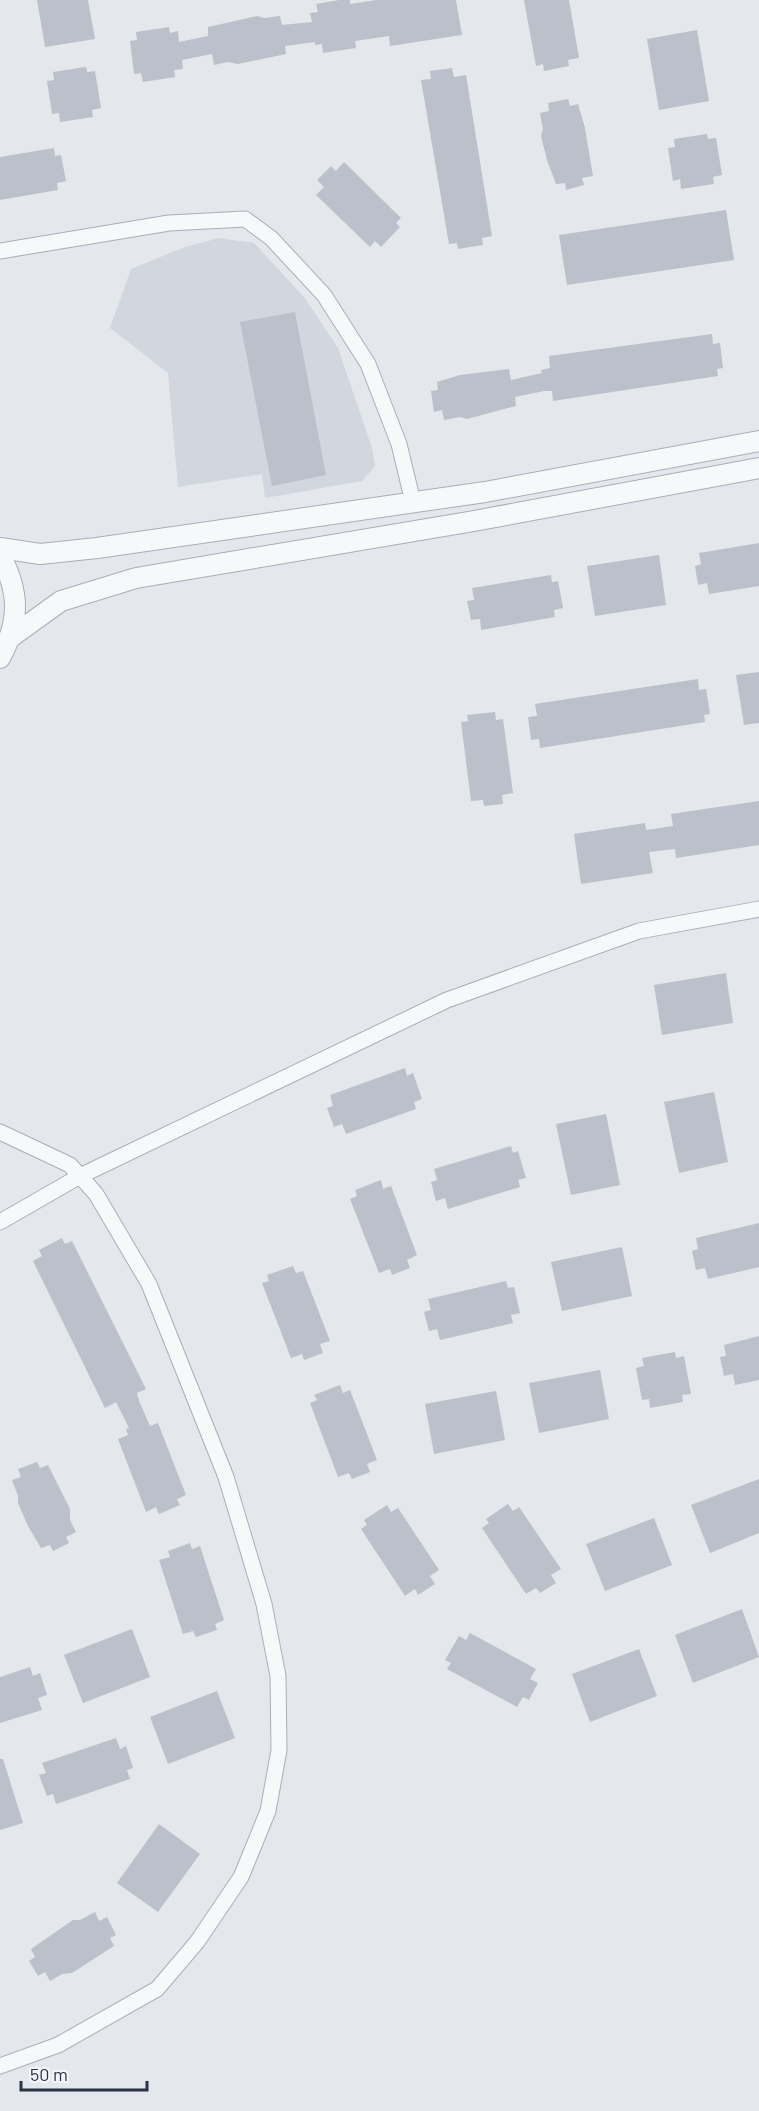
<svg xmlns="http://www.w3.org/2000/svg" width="759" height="2111" viewBox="0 0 759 2111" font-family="Barlow,sans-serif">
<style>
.built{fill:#d2d6de}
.building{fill:#bbc0ca}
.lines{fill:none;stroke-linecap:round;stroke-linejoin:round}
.minor-casing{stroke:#a9aeb7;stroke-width:17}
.tertiary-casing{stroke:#a9aeb7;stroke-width:22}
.minor{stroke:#f7f8fa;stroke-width:15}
.tertiary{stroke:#f7f8fa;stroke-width:20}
</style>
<rect width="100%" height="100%" fill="#e4e7ec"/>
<polygon class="built" points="219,238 254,243 304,297 338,348 372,448 375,466 362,481 265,498 262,474 178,487 168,373 110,328 131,269 185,247"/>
<g class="building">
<polygon points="37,0 88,0 95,39 45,47"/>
<polygon points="339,0 350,0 350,4 376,0 456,0 462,35 390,46 389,36 355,41 356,48 323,53 322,44 315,45 315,42 285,46 286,54 238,64 228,62 214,65 212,54 182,60 183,69 174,70 175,77 143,82 141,73 134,74 130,41 137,40 136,32 169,27 170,33 178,31 179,42 208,36 208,27 257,16 264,18 280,16 282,25 312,22 310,13 318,12 316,4"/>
<polygon points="524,0 569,0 579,58 568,60 569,66 544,71 543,64 536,66"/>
<polygon points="697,30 709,101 659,110 647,39"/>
<polygon points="86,67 87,72 95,71 101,108 92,110 93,117 60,122 59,113 52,114 47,81 54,80 53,72"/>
<polygon points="452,68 454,77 466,75 492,236 482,238 483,245 458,249 457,243 449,244 421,80 431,79 430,71"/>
<polygon points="568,99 570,106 578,104 585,128 593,176 582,178 584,185 566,190 565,183 556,184 547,160 541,136 543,129 540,113 549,111 548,103"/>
<polygon points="707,134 708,139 716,138 722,175 713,177 714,184 681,189 680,179 673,181 668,148 675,147 674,139"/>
<polygon points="54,148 55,156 61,155 66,181 57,183 58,190 0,200 0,157"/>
<polygon points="344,162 401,218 396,223 400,227 381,247 375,241 370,247 316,195 324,187 317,180 331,166 336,171"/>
<polygon points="726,210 734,260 567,285 559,235"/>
<polygon points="295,312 326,475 272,486 240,322"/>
<polygon points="712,334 713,344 720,343 723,368 717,369 718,376 553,401 552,391 544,391 515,397 516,406 467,419 460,417 444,420 442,410 434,412 431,391 438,390 437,382 460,375 509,369 511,380 542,373 541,370 550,368 549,356"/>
<polygon points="759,543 759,586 709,594 707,583 698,585 695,566 701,564 699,553"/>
<polygon points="659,555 666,605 595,616 587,566"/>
<polygon points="551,575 552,582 558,581 563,608 554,610 555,617 481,630 480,619 471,620 467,601 474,600 472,588"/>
<polygon points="759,672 759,723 744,725 736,675"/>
<polygon points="698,679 699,690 706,689 710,714 704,715 705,722 540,748 539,739 531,740 528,717 537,716 535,704"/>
<polygon points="495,712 496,720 503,719 513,793 502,795 503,804 484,806 483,800 471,801 461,722 468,721 467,715"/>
<polygon points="759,801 759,845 676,858 675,849 649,852 653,873 581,884 574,834 645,823 646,830 673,826 671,814"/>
<polygon points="726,973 733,1023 662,1035 654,985"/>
<polygon points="405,1068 407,1076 413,1073 422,1099 414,1102 416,1109 346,1134 342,1124 334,1127 327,1108 333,1106 330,1095"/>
<polygon points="714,1092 728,1162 679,1173 664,1102"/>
<polygon points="606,1114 620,1185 571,1195 556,1124"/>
<polygon points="511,1146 513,1153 518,1151 526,1178 518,1180 520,1187 448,1209 445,1198 436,1201 431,1182 437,1180 434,1169"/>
<polygon points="381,1180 383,1189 391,1186 417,1255 407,1260 410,1268 392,1275 390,1269 379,1273 350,1199 357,1196 355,1190"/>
<polygon points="759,1223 759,1267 708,1279 705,1268 696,1270 692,1251 698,1249 696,1238"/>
<polygon points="62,1238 65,1244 72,1241 146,1389 137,1393 139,1401 150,1426 158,1423 186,1495 177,1499 180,1505 159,1514 156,1507 146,1512 118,1439 128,1435 126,1429 129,1428 116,1402 105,1408 33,1261 42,1256 39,1250"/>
<polygon points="622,1247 632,1296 562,1311 551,1262"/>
<polygon points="293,1266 296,1273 303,1271 330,1341 320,1344 323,1353 304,1360 302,1354 291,1358 262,1283 269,1281 267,1275"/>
<polygon points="506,1281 508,1288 514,1287 520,1313 511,1315 513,1323 440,1340 437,1329 429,1331 424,1312 431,1310 428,1299"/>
<polygon points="759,1336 759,1380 735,1385 733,1374 724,1376 720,1357 726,1356 724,1345"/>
<polygon points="675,1352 676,1358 684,1356 691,1394 682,1395 683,1402 650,1408 649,1399 642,1400 636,1368 644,1366 642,1358"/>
<polygon points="600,1370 609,1419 539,1433 529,1383"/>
<polygon points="340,1385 343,1393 350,1390 377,1460 367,1464 370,1472 352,1479 349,1473 338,1477 310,1403 317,1400 314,1395"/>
<polygon points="496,1391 505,1440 434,1454 425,1404"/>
<polygon points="37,1462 40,1468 48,1465 70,1509 70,1520 76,1532 66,1537 69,1543 53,1551 50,1545 41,1548 28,1526 18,1503 18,1496 12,1480 21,1477 18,1469"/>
<polygon points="759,1479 759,1533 710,1553 691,1505"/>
<polygon points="508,1504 513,1511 519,1507 561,1569 551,1575 556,1583 540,1593 536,1588 526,1594 482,1528 489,1523 486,1519"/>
<polygon points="387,1505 391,1512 398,1508 439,1570 430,1576 435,1584 418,1595 415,1589 405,1596 361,1529 367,1525 364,1520"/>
<polygon points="654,1518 672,1565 605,1591 586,1544"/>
<polygon points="190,1543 192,1549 200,1546 224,1620 215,1624 217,1630 196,1637 193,1631 183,1634 159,1560 170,1557 168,1551"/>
<polygon points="742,1609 759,1657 693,1683 675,1635"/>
<polygon points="132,1629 150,1677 83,1703 64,1655"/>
<polygon points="470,1633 536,1669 530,1679 538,1683 529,1700 523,1697 517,1707 447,1669 451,1663 445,1660 459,1636 466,1640"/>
<polygon points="639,1649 657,1696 590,1722 572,1674"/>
<polygon points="30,1667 33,1676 40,1673 47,1695 38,1698 42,1710 0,1723 0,1677"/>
<polygon points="217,1691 235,1738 168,1764 150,1717"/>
<polygon points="116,1738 120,1749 126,1746 133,1768 127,1770 130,1779 56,1804 53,1794 47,1796 39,1775 46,1773 42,1763"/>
<polygon points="0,1759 3,1759 23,1823 0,1830"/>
<polygon points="159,1824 200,1854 158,1912 117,1883"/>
<polygon points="95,1912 99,1921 107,1917 116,1935 110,1938 114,1946 72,1973 62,1974 50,1981 45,1972 38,1976 29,1961 35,1957 31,1949 73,1920 80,1920"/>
</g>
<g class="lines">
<defs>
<g id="minor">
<polyline points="0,251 169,223 245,219 271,238 324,295 368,364 399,444 413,502"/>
<polyline points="0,1132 70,1165 96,1194 149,1284 226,1477 264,1604 278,1676 279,1750 268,1811 241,1877 197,1942 157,1989 58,2045 0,2066"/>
<polyline points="0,1222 80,1176 447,1000 639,931 759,909"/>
</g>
<g id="tertiary">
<polyline points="0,548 40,554 97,548 485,492 759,441"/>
<path d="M0,555c20,37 20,66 0,103"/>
<polyline points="11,637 61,601 136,578 474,521 759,468"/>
</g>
</defs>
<use href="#minor" class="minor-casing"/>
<use href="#tertiary" class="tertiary-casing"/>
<use href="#minor" class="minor"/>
<use href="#tertiary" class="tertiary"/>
</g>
<path d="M21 2081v9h126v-9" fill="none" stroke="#2b3445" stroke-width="3"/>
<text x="30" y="2081" font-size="18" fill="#2b3445" stroke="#f4f6f9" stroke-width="4.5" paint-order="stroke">50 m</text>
</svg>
